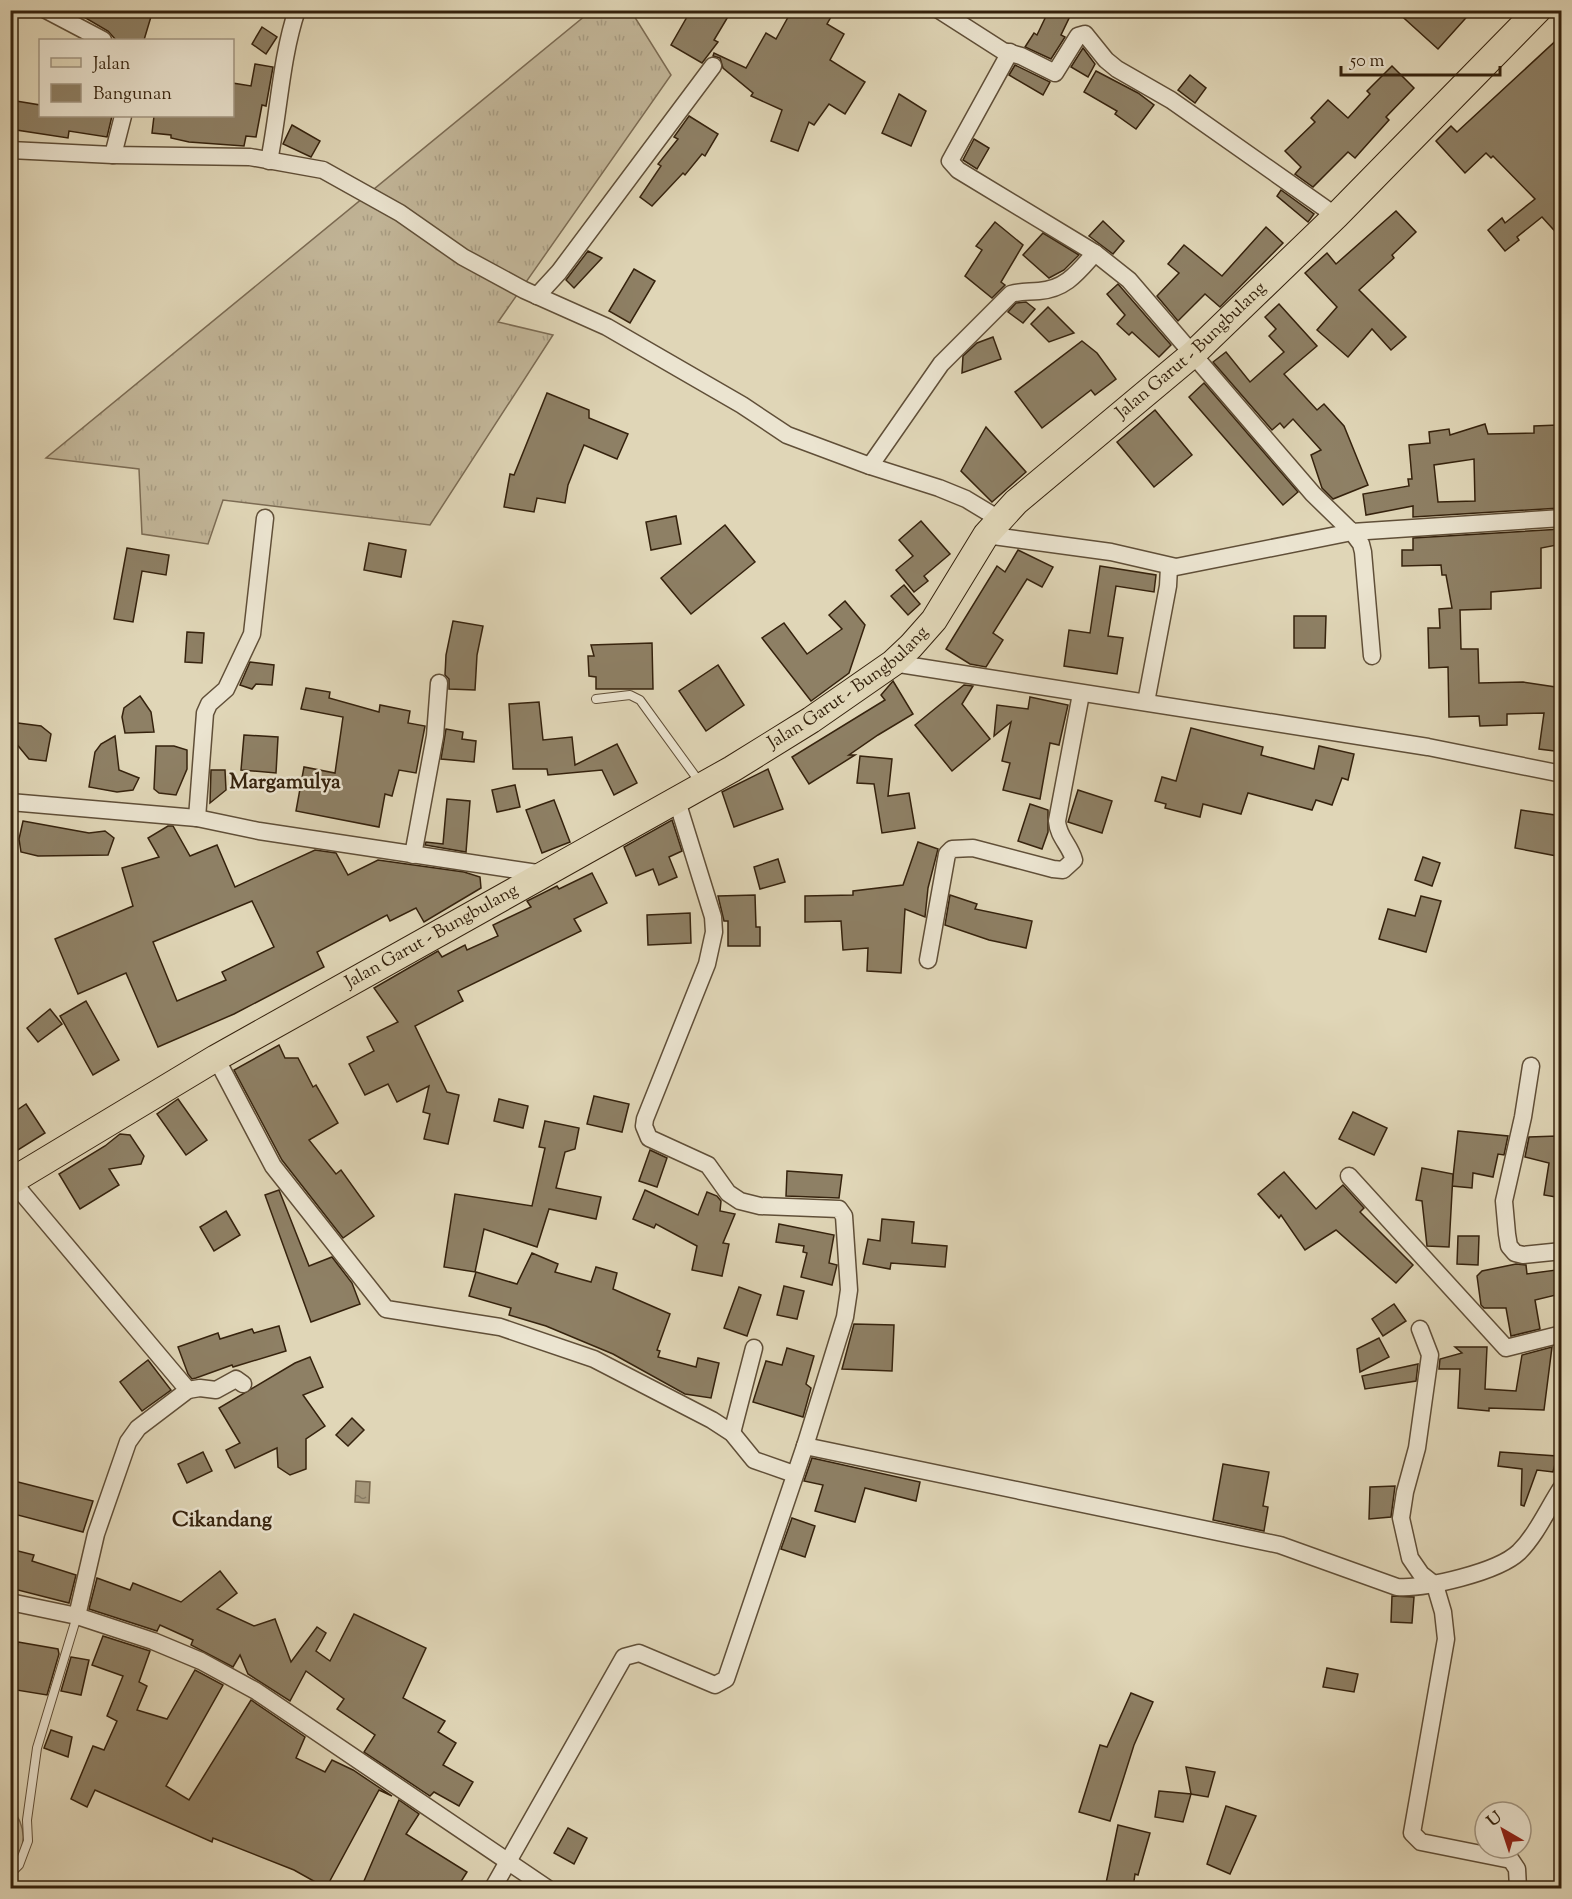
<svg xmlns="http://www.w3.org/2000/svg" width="1572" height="1899" viewBox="0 0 1572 1899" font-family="'Sorts Mill Goudy',serif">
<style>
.grass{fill:url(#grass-tufts);stroke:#7c6c54;stroke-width:1.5}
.park{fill:#c3b79a;stroke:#7c6c54;stroke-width:1.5}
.water{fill:url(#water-ripples);stroke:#796950;stroke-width:1.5}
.building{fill:#8e8065;stroke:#35220d;stroke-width:1.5;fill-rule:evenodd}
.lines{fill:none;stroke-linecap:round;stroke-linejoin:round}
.lane-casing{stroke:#604f38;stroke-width:10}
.street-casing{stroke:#604f38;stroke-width:19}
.primary-casing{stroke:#35220d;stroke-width:28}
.lane{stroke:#ebe4d0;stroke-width:8}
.street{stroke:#ebe4d0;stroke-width:16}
.primary{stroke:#e0d6b7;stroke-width:26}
.labels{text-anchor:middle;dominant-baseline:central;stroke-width:5;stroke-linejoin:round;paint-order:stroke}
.street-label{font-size:18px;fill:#35220d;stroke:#ebe4d0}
.quarter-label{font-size:21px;font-weight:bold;fill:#35220d;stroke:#ebe4d0}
</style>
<defs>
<pattern id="grass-tufts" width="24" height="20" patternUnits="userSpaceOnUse" patternTransform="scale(1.5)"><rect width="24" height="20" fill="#c3b79a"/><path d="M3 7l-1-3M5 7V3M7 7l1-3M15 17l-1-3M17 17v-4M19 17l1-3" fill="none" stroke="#a89d84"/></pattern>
<pattern id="water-ripples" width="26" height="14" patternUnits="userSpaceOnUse" patternTransform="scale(1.5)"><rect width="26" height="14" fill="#a6997d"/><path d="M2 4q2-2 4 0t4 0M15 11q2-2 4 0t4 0" fill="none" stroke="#887c65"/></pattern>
</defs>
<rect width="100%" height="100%" fill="#e0d6b7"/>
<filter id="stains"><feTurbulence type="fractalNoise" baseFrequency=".00333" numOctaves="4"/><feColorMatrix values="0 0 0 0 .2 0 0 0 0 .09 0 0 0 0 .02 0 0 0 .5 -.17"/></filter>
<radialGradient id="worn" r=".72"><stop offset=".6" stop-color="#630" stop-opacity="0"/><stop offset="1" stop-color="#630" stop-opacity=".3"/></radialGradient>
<polygon class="grass" points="591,11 631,11 671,75 498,322 553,335 430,525 223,500 208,544 142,534 139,469 46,458"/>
<path class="park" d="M10,1806c18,21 17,41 1,62z"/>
<polygon class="water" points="356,1481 370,1482 369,1503 355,1502"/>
<g class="building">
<polygon points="72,10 153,10 144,40 116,40 108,31"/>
<polygon points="691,10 732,10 714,40 718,42 702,63 671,45"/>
<polygon points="792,10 835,10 827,24 844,34 830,60 865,82 845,114 829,104 814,125 809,122 798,151 771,141 782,110 751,96 753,93 723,68 720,58 713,56 714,53 746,68 766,33 776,39"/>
<polygon points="1049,10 1073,10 1061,35 1065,37 1051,59 1025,47 1034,33 1037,35"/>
<polygon points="1395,10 1473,10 1438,49"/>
<polygon points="262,27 277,37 266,54 252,44"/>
<polygon points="1562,35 1562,239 1542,217 1517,237 1519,240 1505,251 1488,230 1502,218 1505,223 1535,199 1493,156 1491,158 1486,153 1465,173 1436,141 1451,126 1457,132"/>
<polygon points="1083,48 1095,64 1088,77 1071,67"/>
<polygon points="255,64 273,67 266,106 262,105 256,137 246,136 244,146 189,142 171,138 171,135 152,133 154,116 232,116 232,83 251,86"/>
<polygon points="1015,65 1050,82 1043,95 1009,75"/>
<polygon points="1392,66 1414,88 1386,117 1389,120 1371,140 1355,158 1348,152 1313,187 1295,174 1301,167 1285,151 1315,122 1311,118 1328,100 1348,118 1370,94 1367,91"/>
<polygon points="1096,71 1138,93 1154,105 1136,129 1115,114 1117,111 1084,92"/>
<polygon points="1190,75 1206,88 1195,103 1178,90"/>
<polygon points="899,94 926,111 911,146 882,133"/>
<polygon points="10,100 40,105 40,116 112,116 107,137 69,131 68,138 10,129"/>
<polygon points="689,116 718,134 705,156 702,154 685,175 683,173 652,206 640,197 661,166 658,164 678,139 674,137"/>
<polygon points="292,125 320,141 311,157 283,144"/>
<polygon points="974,139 989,148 977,169 963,160"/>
<polygon points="1281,190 1314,214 1308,222 1277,196"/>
<polygon points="1396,211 1416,232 1392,255 1394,258 1359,290 1406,337 1391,350 1372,329 1348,357 1317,330 1337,307 1305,273 1327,253 1336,264"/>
<polygon points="1103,221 1124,241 1113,254 1089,236"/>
<polygon points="995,222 1023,245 1001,282 1005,285 992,298 965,276 982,250 976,246"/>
<polygon points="1266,227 1283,243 1220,307 1205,294 1178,321 1157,296 1179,273 1168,264 1184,245 1222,276"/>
<polygon points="1043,233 1079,255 1064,270 1049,278 1023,255"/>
<polygon points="588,251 602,258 574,288 566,280"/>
<polygon points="634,269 655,281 630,323 609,311"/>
<polygon points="1118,284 1171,345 1159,357 1132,332 1129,335 1117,324 1125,315 1107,294"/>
<polygon points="1026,302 1035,309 1023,323 1008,312 1016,303"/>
<polygon points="1279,304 1317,346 1284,374 1317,410 1324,404 1344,426 1368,485 1333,499 1322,488 1311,455 1321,450 1293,419 1284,428 1280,423 1272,430 1213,362 1226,352 1250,382 1284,352 1269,336 1276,329 1265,317"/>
<polygon points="1048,307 1074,333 1049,342 1031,324"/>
<polygon points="993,337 1001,359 962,373 963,356 977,343"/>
<polygon points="1082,341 1097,353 1116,379 1095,395 1091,390 1042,428 1015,392"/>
<polygon points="1204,383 1298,492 1283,505 1189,397"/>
<polygon points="547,393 589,410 589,418 628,434 617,459 584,445 568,485 565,503 537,498 534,512 504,507 510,474 514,475"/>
<polygon points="1155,410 1192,455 1154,487 1117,442"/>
<path d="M1485,424l3,10 46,-1v-7l24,-1 2,83 -147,9v-11l-47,9 -3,-21 46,-8 -1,-7h4l-3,-34 21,-2 -1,-11 20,-3 1,6zM1474,459l1,42 -37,1 -4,-37z"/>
<polygon points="986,427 1026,472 992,502 961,471"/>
<polygon points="676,516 681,544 651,550 646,522"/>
<polygon points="921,521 950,554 924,576 928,581 914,592 896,570 913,556 899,540"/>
<polygon points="725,525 755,562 691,614 661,578"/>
<polygon points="1562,529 1562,544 1541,548 1541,588 1491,592 1491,609 1460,610 1461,649 1478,649 1479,683 1523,682 1562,688 1562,752 1539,749 1544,713 1507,714 1507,725 1480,726 1479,716 1449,717 1448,667 1429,668 1428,628 1440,628 1439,609 1452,608 1446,575 1442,575 1441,565 1402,566 1402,550 1413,550 1413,538"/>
<polygon points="369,543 406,550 401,577 364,570"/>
<polygon points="127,548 169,555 166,575 142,571 133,622 114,619"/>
<polygon points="1018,550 1053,567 1042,587 1027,579 993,633 1003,640 986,667 970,664 946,649 997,566 1005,572"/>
<polygon points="1100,566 1156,575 1154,592 1116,586 1108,636 1123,638 1117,674 1064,666 1069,630 1090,633"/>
<polygon points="904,585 920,604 908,615 891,596"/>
<polygon points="845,601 865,625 849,673 811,701 762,638 784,623 807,654 842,629 829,615"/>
<polygon points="1294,616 1326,616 1325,648 1294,648"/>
<polygon points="453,621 483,626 477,655 475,690 449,689 449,679 445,675 446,655"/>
<polygon points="187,632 204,633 202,663 185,662"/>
<polygon points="652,643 653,689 596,689 596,677 589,676 588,656 594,656 591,645"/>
<polygon points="250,662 274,665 272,685 256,684 252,689 240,685"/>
<polygon points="718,665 744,705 706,731 679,691"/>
<polygon points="893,681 913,714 878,735 849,755 855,755 809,784 792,757 885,700 881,695"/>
<polygon points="964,685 973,686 962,704 990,739 952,771 915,725"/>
<polygon points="306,688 330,692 329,698 379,712 380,705 410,711 408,723 425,726 416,773 399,770 392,796 385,794 379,827 296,811 304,767 335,773 343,717 301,709"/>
<polygon points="140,696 151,712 154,732 125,733 122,717 124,708"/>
<polygon points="1030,697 1068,705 1059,745 1050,743 1040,799 1003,790 1010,763 1002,761 1011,722 994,736 997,705 1028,709"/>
<polygon points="539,702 543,740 572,737 575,765 617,744 637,783 614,795 602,770 548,775 547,769 513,769 509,704"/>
<polygon points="10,722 41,726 51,734 46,761 29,759 10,736"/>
<polygon points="1191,728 1263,747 1261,755 1314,769 1319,746 1354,754 1348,780 1342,778 1332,805 1316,800 1312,810 1248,793 1241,814 1203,804 1200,817 1165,808 1166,804 1155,801 1162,777 1176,781"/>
<polygon points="446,729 463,732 462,739 476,741 474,762 441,759"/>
<polygon points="244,735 278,737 276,773 241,770"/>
<polygon points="115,736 119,770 139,778 133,790 117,792 89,787 95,752 101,744"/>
<polygon points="156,746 174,746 187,750 187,769 176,795 159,793 154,789"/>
<polygon points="860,756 892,759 888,796 909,793 915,828 882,833 874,784 857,783"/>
<polygon points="768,769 783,809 734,827 722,792"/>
<polygon points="211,770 225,770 226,790 210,803"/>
<polygon points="515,785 520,807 497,812 492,790"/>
<polygon points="1078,790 1112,801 1102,833 1068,822"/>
<polygon points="447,799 470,801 466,852 425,845 426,842 443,844"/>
<polygon points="554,800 570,842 542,853 526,810"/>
<polygon points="1030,804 1048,810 1048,832 1042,849 1018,841"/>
<polygon points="1521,810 1562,816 1562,857 1515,848"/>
<polygon points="672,820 682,851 669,857 677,877 659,885 653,869 636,876 624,847"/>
<polygon points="23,821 89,833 105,831 114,838 108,855 38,856 21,852 19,839"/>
<path d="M168,826h5l17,30 27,-11 18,42 80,-37 21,3 12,22 30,-15 86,12 16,5 1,11 -57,34 -8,-14 -26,13 -3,-6 -70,37 7,15 -90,47 -76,33 -32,-74 -48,21 -23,-55 78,-33 -11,-38 37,-11 -11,-19zM252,901l22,46 -52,25 4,8 -49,21 -24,-59z"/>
<polygon points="918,842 938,849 928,888 925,917 905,909 901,973 867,971 868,948 843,950 841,921 805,922 805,896 853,895 853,891 903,885"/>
<polygon points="1423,857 1440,863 1432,886 1415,880"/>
<polygon points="778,859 785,882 760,889 754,867"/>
<polygon points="592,873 607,903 574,919 581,931 458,991 463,1001 415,1026 447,1092 459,1095 448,1144 424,1139 430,1114 423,1112 429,1086 397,1102 388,1084 365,1095 349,1064 374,1051 367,1037 398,1022 374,988 438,951 442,957 465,945 467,950 498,936 493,925 531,907 527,901 557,886 559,889"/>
<polygon points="755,895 756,927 760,927 760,946 728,946 728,921 724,921 718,896"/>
<polygon points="950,895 977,904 975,909 1032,921 1026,948 989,940 945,925"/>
<polygon points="1421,896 1441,901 1426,952 1379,939 1388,909 1415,916"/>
<polygon points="690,913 691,943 648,945 647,915"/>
<polygon points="86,1001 119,1060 93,1075 60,1016"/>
<polygon points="50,1009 62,1024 38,1042 27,1028"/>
<polygon points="279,1045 285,1058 298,1058 313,1087 316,1085 338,1123 309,1140 336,1174 341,1170 374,1216 343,1238 282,1160 234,1070"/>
<polygon points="594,1096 629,1104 622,1132 587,1124"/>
<polygon points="178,1099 207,1140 186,1155 157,1114"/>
<polygon points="499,1099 528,1106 523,1128 494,1121"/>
<polygon points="26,1104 45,1133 10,1155 10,1115"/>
<polygon points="1353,1112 1387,1128 1374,1155 1339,1139"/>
<polygon points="545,1121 579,1128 575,1149 565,1152 556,1188 601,1197 596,1219 549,1209 537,1247 484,1229 475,1272 444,1267 455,1194 532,1206 545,1148 539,1147"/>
<polygon points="1458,1131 1508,1136 1504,1155 1498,1154 1493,1177 1473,1173 1472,1188 1452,1186"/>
<polygon points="120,1134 130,1135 144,1156 141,1164 109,1169 119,1185 80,1209 59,1174 105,1146"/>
<polygon points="1557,1136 1555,1144 1562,1145 1562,1198 1544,1195 1549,1163 1525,1157 1529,1137"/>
<polygon points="650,1150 667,1158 657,1187 639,1181"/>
<polygon points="1422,1168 1453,1174 1449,1247 1427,1246 1422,1201 1416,1200"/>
<polygon points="787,1171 842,1175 839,1198 786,1196"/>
<polygon points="1284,1172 1316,1209 1343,1185 1364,1208 1360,1212 1413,1265 1396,1283 1336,1230 1305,1250 1281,1215 1279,1218 1258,1194"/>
<polygon points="279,1190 309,1266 332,1257 352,1283 360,1304 311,1322 265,1195"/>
<polygon points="645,1190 698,1215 707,1192 717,1196 721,1201 720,1211 735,1214 723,1243 729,1244 722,1276 692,1270 697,1246 656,1224 654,1228 633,1219"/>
<polygon points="226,1211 240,1235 214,1251 200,1227"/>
<polygon points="882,1219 914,1222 912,1243 947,1246 945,1267 891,1263 890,1269 863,1264 868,1239 880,1241"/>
<polygon points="779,1224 834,1235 829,1263 837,1265 832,1285 801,1277 807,1253 803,1252 804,1246 776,1242"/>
<polygon points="1458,1236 1479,1236 1478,1265 1457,1264"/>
<polygon points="532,1253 558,1264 555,1272 591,1282 596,1267 617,1273 613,1289 670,1314 657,1350 660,1351 658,1357 696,1367 698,1358 719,1363 711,1398 685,1394 613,1354 546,1326 509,1315 511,1308 469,1296 476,1272 517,1284"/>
<polygon points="1516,1264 1526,1265 1527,1274 1556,1270 1556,1295 1535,1300 1540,1329 1511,1336 1506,1308 1484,1308 1481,1305 1477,1276 1482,1271"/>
<polygon points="784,1286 804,1291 797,1319 777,1315"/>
<polygon points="739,1287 761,1295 747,1336 724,1328"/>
<polygon points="1394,1304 1406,1321 1383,1336 1372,1319"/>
<polygon points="854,1324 894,1325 892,1371 842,1369"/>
<polygon points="279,1326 286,1351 233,1367 232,1365 196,1378 192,1379 188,1374 178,1347 218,1333 220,1339 252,1329 254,1333"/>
<polygon points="1379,1338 1389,1357 1360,1372 1357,1349"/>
<polygon points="1455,1347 1487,1347 1485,1389 1516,1391 1522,1355 1552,1347 1544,1410 1489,1408 1489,1411 1458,1408 1460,1369 1439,1369 1440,1359 1462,1353"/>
<polygon points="787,1348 814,1356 806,1384 811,1388 803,1417 753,1402 766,1361 782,1365"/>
<polygon points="310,1357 323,1387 303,1395 325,1426 306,1439 306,1469 290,1475 278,1467 277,1448 235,1468 226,1450 240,1443 219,1408 295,1363"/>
<polygon points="148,1360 171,1390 142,1411 120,1382"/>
<polygon points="1418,1364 1416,1381 1365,1389 1362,1376"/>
<polygon points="352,1418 364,1430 348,1446 336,1435"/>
<polygon points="203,1452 212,1471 187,1483 178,1464"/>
<polygon points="1500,1452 1557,1456 1553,1472 1537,1470 1524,1506 1521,1505 1522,1469 1498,1466"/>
<polygon points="812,1458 920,1482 916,1501 865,1488 855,1522 815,1511 823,1485 804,1481"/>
<polygon points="1223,1464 1269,1472 1263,1506 1268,1507 1264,1531 1213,1520"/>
<polygon points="10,1480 93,1501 83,1532 10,1513"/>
<polygon points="1395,1486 1391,1517 1369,1519 1370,1487"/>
<polygon points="792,1518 815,1526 805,1557 781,1549"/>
<polygon points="10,1549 34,1555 32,1561 76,1575 69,1603 10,1588"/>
<polygon points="220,1571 237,1593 217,1609 254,1626 275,1619 291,1662 317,1627 326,1633 316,1651 330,1661 354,1614 426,1648 403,1698 445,1721 438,1732 456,1743 443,1765 473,1782 459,1806 434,1792 430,1796 364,1752 375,1735 337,1709 344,1699 306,1671 290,1701 248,1674 240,1655 233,1667 191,1645 193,1640 160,1625 157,1631 89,1609 97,1578 130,1590 133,1583 181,1602"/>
<polygon points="1392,1596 1414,1597 1412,1623 1391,1622"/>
<polygon points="103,1636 150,1651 139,1682 147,1686 137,1710 167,1719 195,1670 223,1685 166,1786 189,1800 251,1700 305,1737 296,1758 325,1772 332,1760 353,1770 392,1796 379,1790 326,1888 294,1870 213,1838 212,1842 95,1790 87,1807 71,1799 93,1746 104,1750 117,1721 107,1716 123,1676 92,1665"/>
<polygon points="18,1642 58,1649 59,1654 47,1695 10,1689"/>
<polygon points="71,1657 89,1660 81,1695 61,1691"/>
<polygon points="1327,1668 1358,1674 1354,1692 1323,1687"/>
<polygon points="1131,1693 1153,1702 1134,1745 1110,1821 1079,1812 1100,1745 1107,1747"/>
<polygon points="51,1730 72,1737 68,1757 44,1748"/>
<polygon points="1186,1767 1215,1772 1208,1797 1191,1794"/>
<polygon points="1159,1791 1191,1794 1183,1822 1155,1817"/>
<polygon points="399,1800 419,1814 406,1834 467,1872 457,1888 361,1888"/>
<polygon points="1226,1806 1256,1816 1230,1874 1207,1864"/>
<polygon points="1118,1825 1150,1833 1138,1875 1135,1874 1133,1888 1105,1888"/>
<polygon points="568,1828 587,1838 574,1864 554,1853"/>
</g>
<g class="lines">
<defs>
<g id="lane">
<polyline points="596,699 630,695 640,700 701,784"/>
<polyline points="10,1874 19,1865 28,1841 27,1820 37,1748 77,1616"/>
</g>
<g id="street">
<polyline points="46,10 103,40"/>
<polyline points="939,10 1003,51 1021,56 1055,73 1078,36 1085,34 1106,60 1117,69 1171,100 1336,216"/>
<polyline points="1010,52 950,161 958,170 1095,253 1129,280 1313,494 1352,532 1562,518"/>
<polyline points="10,150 113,155 250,157 323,170 400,213 463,257 524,290 607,327 742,405 787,435 870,466 939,488 966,499 999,519"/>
<polyline points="113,155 123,116"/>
<path d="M269,161c10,-49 12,-104 28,-151"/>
<polyline points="537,296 559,272 713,66"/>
<path d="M870,466l71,-102 70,-70c10,-3 17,-2 28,-3 27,-2 39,-19 56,-38"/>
<polyline points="986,535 1111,552 1176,567 1352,532 1361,544 1363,552 1372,656"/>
<polyline points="893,663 1428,747 1562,774"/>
<polyline points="1146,702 1168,586 1169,567"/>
<polyline points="10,802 197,818 259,831 544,874"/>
<polyline points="197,818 205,713 209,704 226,689 252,634 265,518"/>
<polyline points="413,855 435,736 439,683"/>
<path d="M928,960l19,-106 5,-5 21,-1 80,21 10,1 11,-10c-4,-15 -16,-23 -17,-39l24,-127"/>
<polyline points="216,1058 273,1166 386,1309 500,1327 594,1359 712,1420 732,1433 754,1460 794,1474"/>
<polyline points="1531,1066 1523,1117 1504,1201 1507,1234 1509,1246 1515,1253 1523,1255 1562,1251"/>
<polyline points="1349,1176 1506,1348 1562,1334"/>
<polyline points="12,1181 188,1390 138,1428 128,1442 96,1534 77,1616"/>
<polyline points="1420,1329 1430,1355 1417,1448 1405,1492 1401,1518 1410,1558 1421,1574 1435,1585 1443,1612 1446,1639 1412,1833 1421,1842 1511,1860 1517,1869 1518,1888"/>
<polyline points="188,1390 200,1388 216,1390 236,1379 243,1384"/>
<polyline points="732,1433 754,1348"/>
<path d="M805,1446l475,99 117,42c29,2 101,-15 122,-35 18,-18 29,-44 43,-65"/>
<polyline points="10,1602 77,1616 153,1641 201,1661 256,1691 547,1888"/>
<polyline points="493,1888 624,1657 639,1653 715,1685 726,1679 805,1446 845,1317 849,1290 844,1216 839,1209 760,1206 740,1201 728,1193 708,1165 649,1138 644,1126 645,1119 707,964 714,932 713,917 677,801"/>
</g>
<g id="primary">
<path id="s1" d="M10,1182l206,-124 516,-289 79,-49 82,-57 18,-17 23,-26 52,-85 30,-33 177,-148 143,-138 202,-206"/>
</g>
</defs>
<use href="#lane" class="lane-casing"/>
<use href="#street" class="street-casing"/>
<use href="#primary" class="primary-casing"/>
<use href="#lane" class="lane"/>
<use href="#street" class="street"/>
<use href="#primary" class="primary"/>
</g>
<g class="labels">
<g class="street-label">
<text stroke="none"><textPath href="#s1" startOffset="1460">Jalan Garut - Bungbulang</textPath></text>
<text stroke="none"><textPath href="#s1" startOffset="974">Jalan Garut - Bungbulang</textPath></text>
<text stroke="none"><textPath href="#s1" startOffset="488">Jalan Garut - Bungbulang</textPath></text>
</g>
<g class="quarter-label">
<text x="285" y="783">Margamulya</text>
<text x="222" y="1521">Cikandang</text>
</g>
</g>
<rect width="1572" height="1899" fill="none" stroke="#e0d6b7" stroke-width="36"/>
<rect x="12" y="12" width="1548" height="1875" fill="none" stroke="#35220d" stroke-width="3"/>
<rect x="18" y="18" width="1536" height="1863" fill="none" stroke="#35220d" stroke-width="1.5"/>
<rect x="39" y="39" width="195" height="78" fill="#ebe4d0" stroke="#a29682" stroke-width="1.5"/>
<rect x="51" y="58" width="30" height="9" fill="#e0d6b7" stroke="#a29682" stroke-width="1.5"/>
<text x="93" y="69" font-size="18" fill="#35220d">Jalan</text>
<rect x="51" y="84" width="30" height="18" fill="#8e8065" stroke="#a29682" stroke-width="1.5"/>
<text x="93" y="99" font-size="18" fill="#35220d">Bangunan</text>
<g transform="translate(1503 1830) rotate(321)"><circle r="28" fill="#ebe4d0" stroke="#a29682" stroke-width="1.5"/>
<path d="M0-4.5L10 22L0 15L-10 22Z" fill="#8f2418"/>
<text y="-9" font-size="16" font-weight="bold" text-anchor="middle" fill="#35220d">U</text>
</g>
<path d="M1341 66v9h159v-9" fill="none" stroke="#35220d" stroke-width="3"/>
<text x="1350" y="66" font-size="18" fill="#35220d" stroke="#ebe4d0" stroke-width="4.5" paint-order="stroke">50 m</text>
<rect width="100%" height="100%" filter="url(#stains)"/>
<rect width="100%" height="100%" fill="url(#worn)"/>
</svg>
